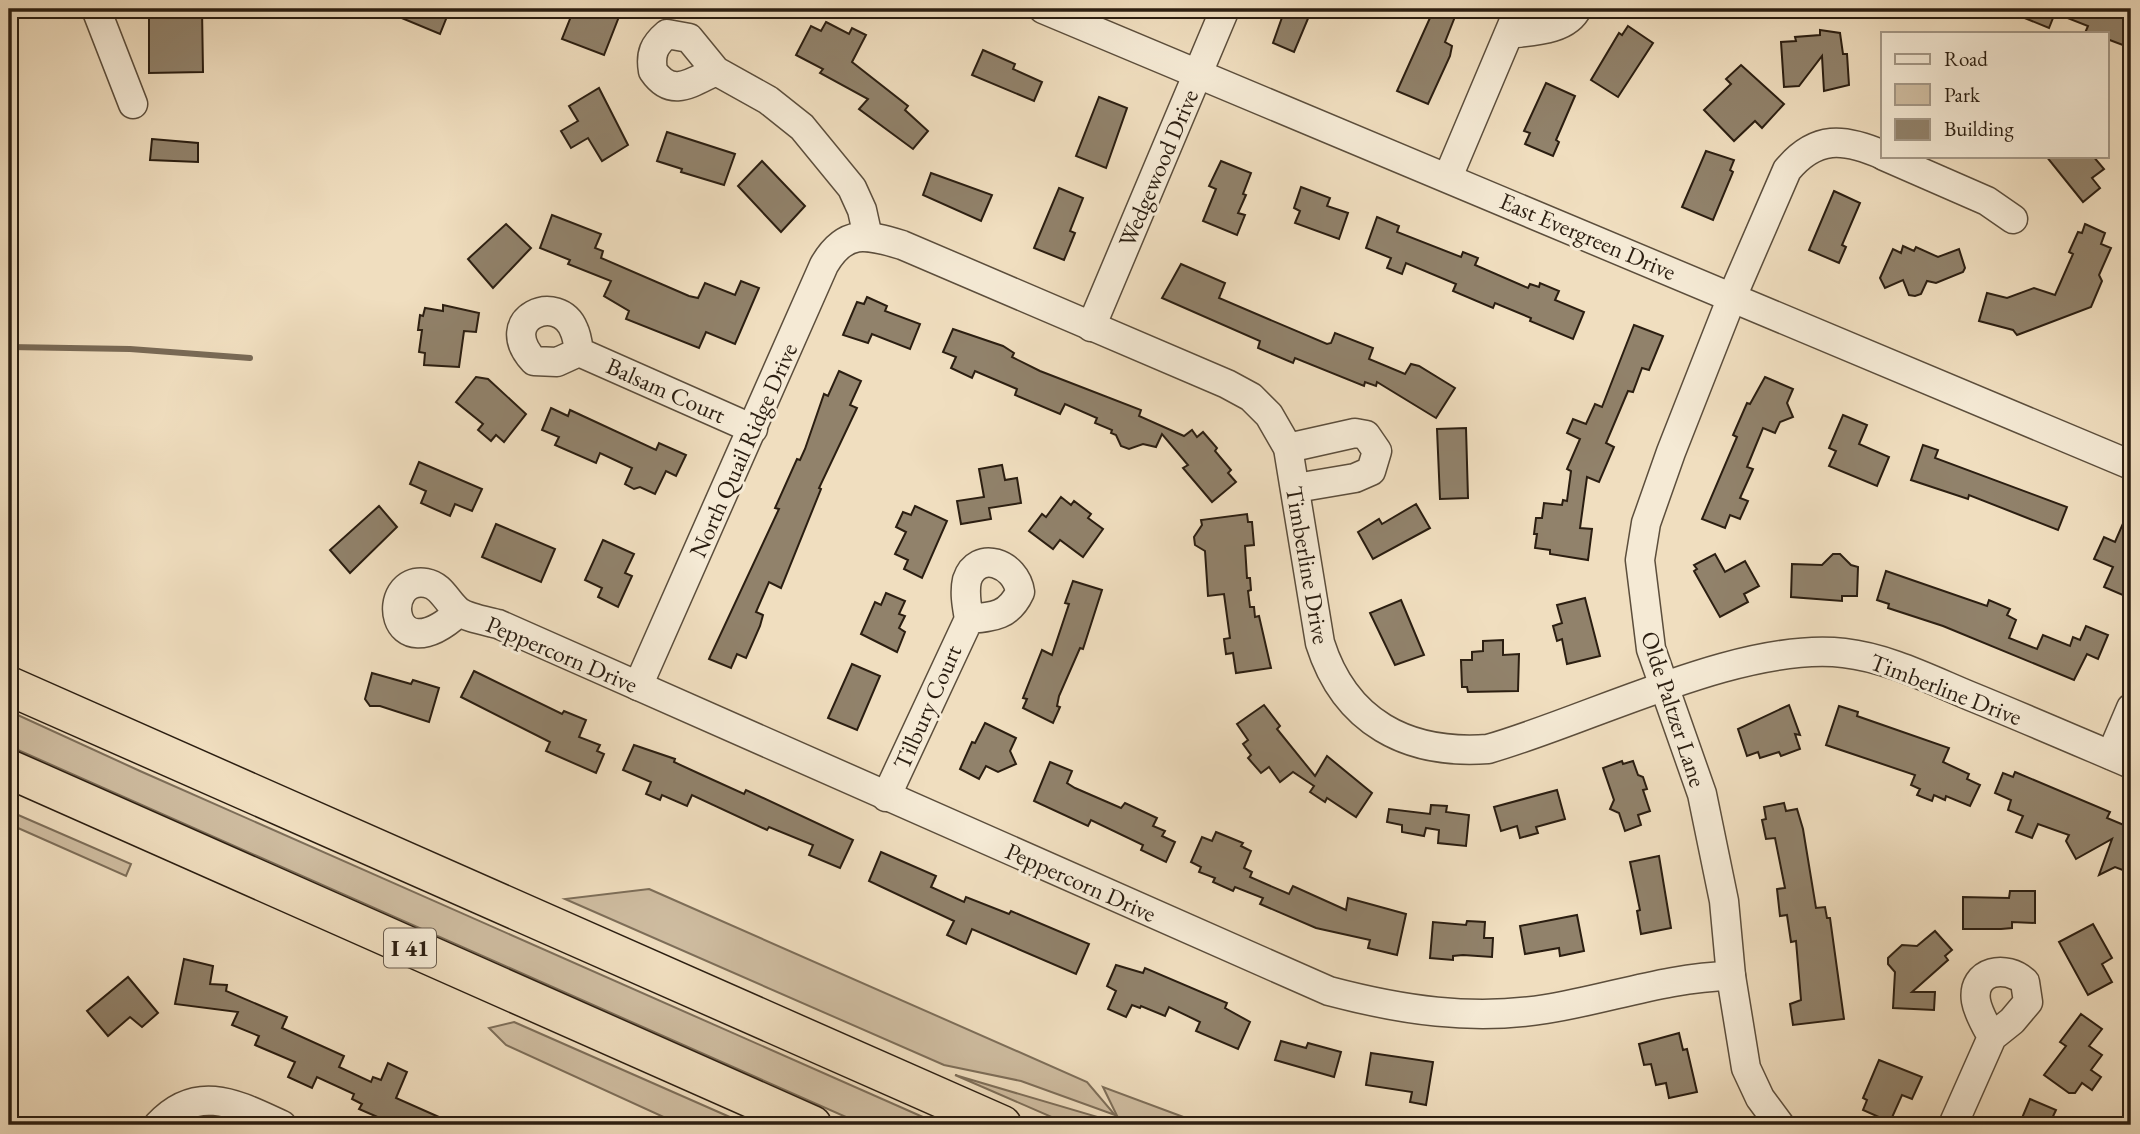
<svg xmlns="http://www.w3.org/2000/svg" width="2140" height="1134" viewBox="0 0 2140 1134" font-family="'EB Garamond',serif">
<style>
.green{fill:#cfbda1;stroke:#7d6e59;stroke-width:2}
.lines{fill:none;stroke-linecap:round;stroke-linejoin:round}
.stream{stroke:#796a56;stroke-width:6}
.building{fill:#91826b;stroke:#2b1e11;stroke-width:2}
.minor-casing{stroke:#5c4e3c;stroke-width:31}
.highway-casing{stroke:#2b1e11;stroke-width:41}
.minor{stroke:#f5ead5;stroke-width:28}
.highway{stroke:#f0debf;stroke-width:38}
.labels{text-anchor:middle;dominant-baseline:central;stroke-width:6;stroke-linejoin:round;paint-order:stroke}
.shield{fill:#f5ead5;stroke:#685b4c;stroke-width:2}
.shield-label{font-size:23px;font-weight:bold;fill:#2b1e11}
.street-label{font-size:24px;fill:#2b1e11;stroke:#f5ead5}
</style>
<rect width="100%" height="100%" fill="#f0debf"/>
<filter id="stains"><feTurbulence type="fractalNoise" baseFrequency=".00286" numOctaves="4"/><feColorMatrix values="0 0 0 0 .2 0 0 0 0 .09 0 0 0 0 .02 0 0 0 .5 -.17"/></filter>
<radialGradient id="worn" r=".72"><stop offset=".6" stop-color="#630" stop-opacity="0"/><stop offset="1" stop-color="#630" stop-opacity=".3"/></radialGradient>
<g class="green">
<polygon points="9,711 140,771 941,1125 864,1125 9,746"/>
<polygon points="9,811 131,864 126,876 9,824"/>
<polygon points="649,889 1087,1082 1115,1115 1021,1081 944,1065 565,899"/>
<polygon points="514,1022 748,1125 681,1125 506,1045 489,1028"/>
<polygon points="955,1075 1121,1124 1103,1087 1205,1125 1070,1125"/>
</g>
<g class="lines">
<polyline class="stream" points="9,347 130,349 250,358"/>
</g>
<g class="building">
<polygon points="149,9 202,9 203,72 149,73"/>
<polygon points="380,9 450,9 440,34"/>
<polygon points="574,9 607,9 620,14 604,55 562,39"/>
<polygon points="1285,9 1312,9 1294,52 1273,43"/>
<polygon points="1434,9 1458,9 1445,42 1452,46 1450,56 1428,104 1397,91"/>
<polygon points="2003,9 2131,9 2131,38 2128,47 2107,39 2107,33 2085,33 2088,26 2055,13 2049,28"/>
<polygon points="826,22 849,34 852,28 866,35 852,62 908,106 905,110 928,131 913,149 859,109 868,99 820,73 823,69 796,55 811,26 821,31"/>
<polygon points="1628,26 1653,43 1618,97 1591,80 1619,33 1622,35"/>
<polygon points="1820,30 1840,33 1843,54 1847,54 1849,85 1824,91 1822,56 1799,86 1784,87 1781,42 1796,41 1795,37 1820,35"/>
<polygon points="983,50 1015,64 1013,69 1042,82 1034,101 972,75"/>
<polygon points="1741,65 1784,104 1762,128 1755,121 1734,141 1704,110 1731,84 1726,79"/>
<polygon points="1546,83 1575,96 1556,140 1559,142 1553,156 1525,144 1530,133 1524,131"/>
<polygon points="599,88 628,145 602,161 588,138 571,148 561,131 578,121 569,106"/>
<polygon points="1099,97 1127,108 1106,168 1076,156"/>
<polygon points="667,132 735,154 724,185 681,172 682,169 657,161"/>
<polygon points="152,139 198,143 198,162 150,160"/>
<polygon points="1706,151 1734,160 1730,170 1733,172 1713,220 1682,207"/>
<polygon points="2046,156 2093,156 2104,169 2092,178 2100,188 2083,202"/>
<polygon points="762,161 805,206 781,232 738,186"/>
<polygon points="1221,161 1251,173 1243,194 1246,195 1238,213 1245,215 1237,235 1203,221 1216,189 1209,186"/>
<polygon points="931,173 992,195 981,221 923,195"/>
<polygon points="1301,187 1330,198 1327,206 1348,213 1339,239 1295,223 1300,211 1294,208"/>
<polygon points="1059,188 1083,198 1070,231 1075,233 1064,260 1034,248"/>
<polygon points="1834,191 1860,203 1842,245 1846,247 1839,263 1809,250"/>
<polygon points="552,215 601,234 595,248 603,251 601,258 689,296 698,298 705,283 735,295 741,281 759,288 735,344 706,332 699,348 626,319 629,311 604,296 611,281 568,264 570,260 540,248"/>
<polygon points="1377,217 1399,226 1397,232 1461,257 1463,252 1478,258 1475,265 1528,288 1530,284 1539,287 1540,283 1559,291 1555,300 1584,312 1573,339 1530,321 1531,318 1495,303 1493,308 1453,291 1456,284 1406,263 1402,274 1387,268 1391,258 1366,248"/>
<polygon points="506,224 531,248 493,288 468,259"/>
<polygon points="2085,224 2105,233 2101,244 2111,248 2099,275 2102,281 2091,307 2017,335 2013,330 1979,321 1987,293 2007,298 2034,288 2055,295 2073,254 2069,252 2078,232 2082,233"/>
<polygon points="1903,246 1914,251 1916,247 1938,257 1959,249 1965,268 1963,272 1936,283 1927,281 1921,294 1915,296 1909,295 1903,280 1885,288 1880,278 1893,249 1901,253"/>
<polygon points="1181,264 1225,283 1219,298 1327,344 1331,343 1335,333 1373,348 1369,359 1405,374 1411,364 1419,366 1455,388 1436,418 1377,382 1376,386 1365,382 1364,386 1295,358 1293,363 1258,348 1260,341 1162,298"/>
<polygon points="867,297 887,306 885,311 920,324 910,349 872,334 868,343 843,335 857,302 864,304"/>
<polygon points="443,305 479,313 476,332 464,331 459,367 424,365 425,353 419,352 422,330 418,330 420,315 423,316 425,308 443,311"/>
<polygon points="1634,325 1663,336 1649,370 1642,368 1633,392 1628,391 1606,443 1614,447 1599,482 1587,477 1580,528 1592,529 1588,560 1550,554 1550,550 1535,548 1537,534 1534,534 1536,518 1542,518 1544,503 1562,505 1563,500 1567,501 1571,471 1567,469 1580,439 1567,433 1573,419 1586,424 1595,404 1602,407"/>
<polygon points="953,329 1003,346 1014,353 1012,357 1040,371 1141,410 1139,416 1184,436 1192,430 1197,437 1203,432 1217,448 1215,451 1231,470 1228,473 1236,482 1212,502 1183,468 1188,465 1162,434 1156,447 1143,444 1129,449 1121,446 1116,435 1111,433 1112,430 1095,423 1097,418 1065,404 1060,414 1015,395 1017,389 975,371 972,378 951,368 956,357 943,352"/>
<polygon points="839,371 861,381 850,405 857,408 819,488 821,489 781,588 769,582 756,612 763,615 760,626 746,658 737,654 731,668 709,659 779,509 775,508 797,459 800,460 805,449 824,394 828,396"/>
<polygon points="476,377 488,379 526,414 504,442 496,435 491,441 478,430 483,424 456,402"/>
<polygon points="1765,377 1793,389 1787,403 1793,417 1780,422 1775,433 1763,428 1747,467 1753,469 1740,498 1748,501 1740,519 1730,515 1725,528 1702,519 1737,437 1733,435 1747,403 1750,404"/>
<polygon points="551,408 568,416 570,410 656,450 659,443 686,455 676,476 666,471 655,494 640,487 634,489 625,484 632,468 600,453 596,463 555,445 559,437 542,430"/>
<polygon points="1843,415 1867,425 1859,444 1889,457 1877,486 1829,466 1836,451 1829,448"/>
<polygon points="1466,428 1468,498 1440,499 1437,429"/>
<polygon points="1923,445 1938,450 1935,458 2067,507 2058,530 1969,495 1968,499 1911,480"/>
<polygon points="419,462 482,489 472,511 455,504 450,516 421,503 426,491 410,484"/>
<polygon points="1002,465 1005,480 1017,478 1021,503 989,508 991,519 961,524 957,501 984,497 979,469"/>
<polygon points="1061,497 1071,505 1074,501 1091,514 1088,518 1103,529 1083,557 1060,540 1053,549 1029,531 1042,514 1046,517"/>
<polygon points="1416,504 1430,528 1373,559 1358,532 1379,519 1382,524"/>
<polygon points="2131,505 2131,582 2125,596 2104,587 2113,567 2094,559 2104,537 2115,542"/>
<polygon points="379,506 397,527 350,573 330,550"/>
<polygon points="915,506 947,521 922,578 904,569 908,560 895,554 906,532 896,527 903,512 911,515"/>
<polygon points="1247,514 1248,522 1252,522 1254,545 1245,546 1247,578 1250,578 1251,590 1248,591 1250,607 1254,607 1255,617 1259,616 1271,668 1236,673 1233,653 1226,654 1224,639 1230,638 1224,594 1208,596 1205,551 1195,545 1194,537 1202,525 1201,520"/>
<polygon points="496,524 555,549 541,582 482,557"/>
<polygon points="603,540 634,554 625,573 632,576 618,607 598,597 602,588 585,580"/>
<polygon points="1715,554 1725,572 1745,561 1759,586 1744,594 1748,602 1720,617 1694,571 1697,569 1694,565"/>
<polygon points="1833,554 1840,554 1851,565 1858,567 1857,596 1842,596 1842,601 1791,597 1792,564 1822,565"/>
<polygon points="1886,571 1987,606 1989,600 2010,609 2007,615 2016,620 2009,638 2037,649 2043,635 2070,646 2073,637 2080,640 2086,626 2108,635 2098,659 2087,654 2074,680 1943,626 1888,608 1889,604 1877,600"/>
<polygon points="1073,581 1102,590 1083,649 1080,648 1059,696 1057,706 1060,707 1053,723 1023,708 1027,699 1023,698 1042,650 1052,655 1069,604 1065,603"/>
<polygon points="886,593 905,601 899,614 905,616 899,628 905,632 897,652 861,634 875,602 881,605"/>
<polygon points="1585,598 1600,656 1567,664 1562,639 1557,641 1553,626 1562,623 1557,605"/>
<polygon points="1401,600 1424,655 1395,665 1370,613"/>
<polygon points="1503,640 1503,655 1519,654 1518,691 1468,692 1467,687 1462,687 1461,660 1472,660 1472,652 1483,651 1483,641"/>
<polygon points="852,664 880,676 857,730 828,718"/>
<polygon points="474,671 562,714 564,711 586,720 579,737 600,745 597,751 604,754 596,773 546,751 550,742 461,697"/>
<polygon points="372,673 411,684 413,680 439,688 429,722 380,706 370,706 365,699"/>
<polygon points="1264,705 1280,726 1277,729 1315,776 1327,756 1372,793 1356,817 1327,798 1325,802 1310,792 1314,786 1293,772 1280,782 1269,767 1261,773 1248,758 1251,755 1243,744 1248,740 1237,724"/>
<polygon points="1789,705 1800,735 1795,734 1800,749 1781,756 1779,752 1760,758 1758,752 1747,756 1738,729"/>
<polygon points="1839,706 1858,712 1857,716 1949,748 1943,762 1969,774 1967,779 1980,785 1970,806 1946,796 1945,800 1934,795 1932,801 1917,795 1920,789 1911,785 1915,775 1826,745"/>
<polygon points="985,723 1016,738 1010,751 1016,764 998,772 986,766 979,779 960,769 972,742 975,743"/>
<polygon points="634,745 675,759 674,762 700,774 744,794 746,790 853,840 840,868 809,855 813,845 769,827 767,830 692,795 687,806 662,795 660,800 646,794 651,782 623,770"/>
<polygon points="1622,761 1623,764 1633,761 1638,775 1643,777 1647,789 1643,790 1650,811 1638,815 1641,825 1625,831 1619,813 1610,809 1614,800 1603,768"/>
<polygon points="1050,762 1072,771 1067,783 1075,788 1121,808 1125,803 1157,818 1153,826 1165,831 1162,836 1175,842 1166,862 1141,850 1143,845 1091,820 1088,826 1034,801"/>
<polygon points="2015,772 2110,812 2107,818 2131,828 2131,864 2128,872 2115,867 2099,875 2112,839 2076,859 2066,841 2069,835 2038,824 2032,838 2016,832 2023,816 2008,810 2011,800 1995,793 2003,773 2013,777"/>
<polygon points="1557,790 1565,819 1536,827 1538,833 1520,838 1517,826 1501,831 1494,807"/>
<polygon points="1784,803 1786,811 1797,809 1803,829 1816,908 1825,907 1827,918 1830,918 1844,1019 1793,1025 1790,1004 1801,1000 1796,941 1791,942 1787,915 1780,916 1777,889 1785,888 1775,838 1766,839 1762,820 1766,819 1764,807"/>
<polygon points="1431,805 1447,806 1446,812 1469,815 1466,846 1438,843 1439,830 1426,828 1424,836 1402,832 1402,825 1387,822 1389,809 1430,814"/>
<polygon points="1216,832 1243,843 1241,846 1251,851 1244,868 1252,872 1250,877 1289,894 1293,886 1346,910 1348,898 1406,914 1397,955 1368,948 1370,940 1316,928 1260,904 1263,898 1235,887 1233,891 1213,882 1215,878 1199,872 1201,867 1191,862 1202,837 1212,841"/>
<polygon points="881,852 936,876 931,887 964,902 966,897 1009,914 1011,911 1089,944 1076,974 972,929 966,944 947,935 954,921 869,881"/>
<polygon points="1659,856 1671,928 1641,934 1637,911 1640,910 1630,862"/>
<polygon points="2010,891 2035,891 2035,923 2012,922 2012,928 2001,929 1963,929 1963,897 2009,898"/>
<polygon points="1577,915 1584,951 1560,956 1559,948 1525,954 1520,926"/>
<polygon points="1467,921 1485,922 1484,938 1493,938 1492,957 1463,955 1453,956 1453,960 1430,958 1433,922 1466,925"/>
<polygon points="2093,924 2112,958 2102,964 2112,982 2088,995 2059,942"/>
<polygon points="1935,931 1952,950 1945,956 1948,960 1912,992 1935,992 1934,1010 1893,1008 1895,972 1888,964 1888,958 1902,945 1917,946"/>
<polygon points="184,959 213,966 210,984 227,985 226,991 287,1017 282,1028 344,1056 339,1067 371,1082 373,1077 381,1080 388,1063 407,1072 396,1098 457,1125 396,1125 359,1109 362,1104 352,1099 354,1094 317,1077 312,1088 288,1077 295,1062 255,1045 259,1036 232,1025 238,1012 175,1004"/>
<polygon points="1116,965 1143,973 1145,968 1227,1003 1225,1008 1250,1022 1238,1049 1196,1031 1200,1022 1169,1007 1165,1016 1141,1006 1140,1008 1132,1005 1126,1017 1108,1009 1116,991 1107,986"/>
<polygon points="128,977 158,1013 142,1027 130,1017 108,1036 87,1011"/>
<polygon points="2081,1014 2102,1029 2089,1046 2102,1055 2091,1070 2101,1077 2092,1090 2082,1083 2075,1093 2069,1093 2044,1075 2066,1046 2060,1042"/>
<polygon points="1679,1033 1683,1050 1687,1049 1697,1092 1669,1098 1666,1083 1656,1085 1651,1064 1644,1065 1639,1044"/>
<polygon points="1281,1041 1306,1048 1308,1043 1341,1052 1334,1077 1275,1060"/>
<polygon points="1371,1053 1433,1062 1426,1105 1410,1102 1412,1092 1366,1085"/>
<polygon points="1879,1060 1922,1077 1912,1099 1902,1095 1890,1122 1863,1110 1867,1100 1863,1098"/>
<polygon points="2030,1099 2056,1110 2049,1125 2019,1125"/>
</g>
<g class="lines">
<defs>
<g id="minor">
<polyline points="96,9 133,104"/>
<polyline points="1043,9 2131,465"/>
<path d="M1509,34c21,-3 57,-3 68,-25"/>
<path d="M716,71c-24,11 -44,28 -63,0 -3,-17 1,-26 14,-37l22,4 27,33 52,29 34,27 50,61 10,22 6,27"/>
<polyline points="1884,156 1987,201 2013,219"/>
<polyline points="1448,177 1519,9"/>
<polyline points="1091,327 1225,9"/>
<path d="M579,352l-22,10 -23,-1c-40,-43 25,-70 40,-31 3,6 4,15 5,22l174,77"/>
<polyline points="1288,448 1355,433 1366,435 1377,451 1371,471 1355,478 1296,488"/>
<path d="M459,612c-70,64 -80,-37 -33,-29 16,3 20,18 32,28 9,7 29,10 40,13l831,367c72,19 143,30 217,18 63,-10 121,-32 185,-33"/>
<path d="M638,686l186,-421c21,-36 42,-31 78,-20l325,139 24,13 18,18 19,33 32,195c25,79 87,112 168,106 102,-29 253,-108 356,-96 44,5 85,26 126,43 54,22 107,45 161,68"/>
<polyline points="2111,755 2131,708"/>
<path d="M886,797l83,-178c24,-2 40,-3 51,-27 -4,-29 -43,-43 -53,-12 -3,13 0,27 2,39"/>
<path d="M158,1125c40,-43 80,-20 124,0"/>
<path d="M1780,1125l-20,-27 -14,-30 -15,-92 -7,-75 -22,-107 -51,-145 -11,-89 6,-37 25,-71 61,-155 55,-127c29,-35 57,-32 96,-15"/>
<path d="M1953,1125l39,-88 20,-16 16,-19 -3,-20c-18,-18 -54,-12 -49,19 2,12 10,25 16,36"/>
</g>
<g id="highway">
<polyline points="9,686 1002,1125"/>
<polyline points="9,769 812,1125"/>
</g>
</defs>
<use href="#minor" class="minor-casing"/>
<use href="#highway" class="highway-casing"/>
<use href="#minor" class="minor"/>
<use href="#highway" class="highway"/>
</g>
<g class="labels">
<rect class="shield" x="384" y="928.5" width="52" height="39" rx="5"/>
<g class="shield-label">
<text x="410" y="948">I 41</text>
</g>
<g class="street-label">
<text transform="translate(1158 168) rotate(-67)">Wedgewood Drive</text>
<text transform="translate(1588 236) rotate(23)">East Evergreen Drive</text>
<text transform="translate(666 390) rotate(24)">Balsam Court</text>
<text transform="translate(743 450) rotate(-66)">North Quail Ridge Drive</text>
<text transform="translate(1308 565) rotate(80)">Timberline Drive</text>
<text transform="translate(562 654) rotate(23)">Peppercorn Drive</text>
<text transform="translate(1946 689) rotate(21)">Timberline Drive</text>
<text transform="translate(927 707) rotate(-66)">Tilbury Court</text>
<text transform="translate(1674 709) rotate(72)">Olde Paltzer Lane</text>
<text transform="translate(1081 882) rotate(24)">Peppercorn Drive</text>
</g>
</g>
<rect width="2140" height="1134" fill="none" stroke="#f0debf" stroke-width="35"/>
<rect x="10" y="10" width="2119" height="1113" fill="none" stroke="#2b1e11" stroke-width="3.5"/>
<rect x="18" y="18" width="2105" height="1099" fill="none" stroke="#2b1e11" stroke-width="2"/>
<rect x="1881" y="32" width="228" height="126" fill="#f5ead5" stroke="#a49887" stroke-width="2"/>
<rect x="1895" y="54" width="35" height="10" fill="#f5ead5" stroke="#a49887" stroke-width="2"/>
<text x="1944" y="66" font-size="21" fill="#2b1e11">Road</text>
<rect x="1895" y="84" width="35" height="21" fill="#cfbda1" stroke="#a49887" stroke-width="2"/>
<text x="1944" y="102" font-size="21" fill="#2b1e11">Park</text>
<rect x="1895" y="119" width="35" height="21" fill="#91826b" stroke="#a49887" stroke-width="2"/>
<text x="1944" y="136" font-size="21" fill="#2b1e11">Building</text>
<rect width="100%" height="100%" filter="url(#stains)"/>
<rect width="100%" height="100%" fill="url(#worn)"/>
</svg>
